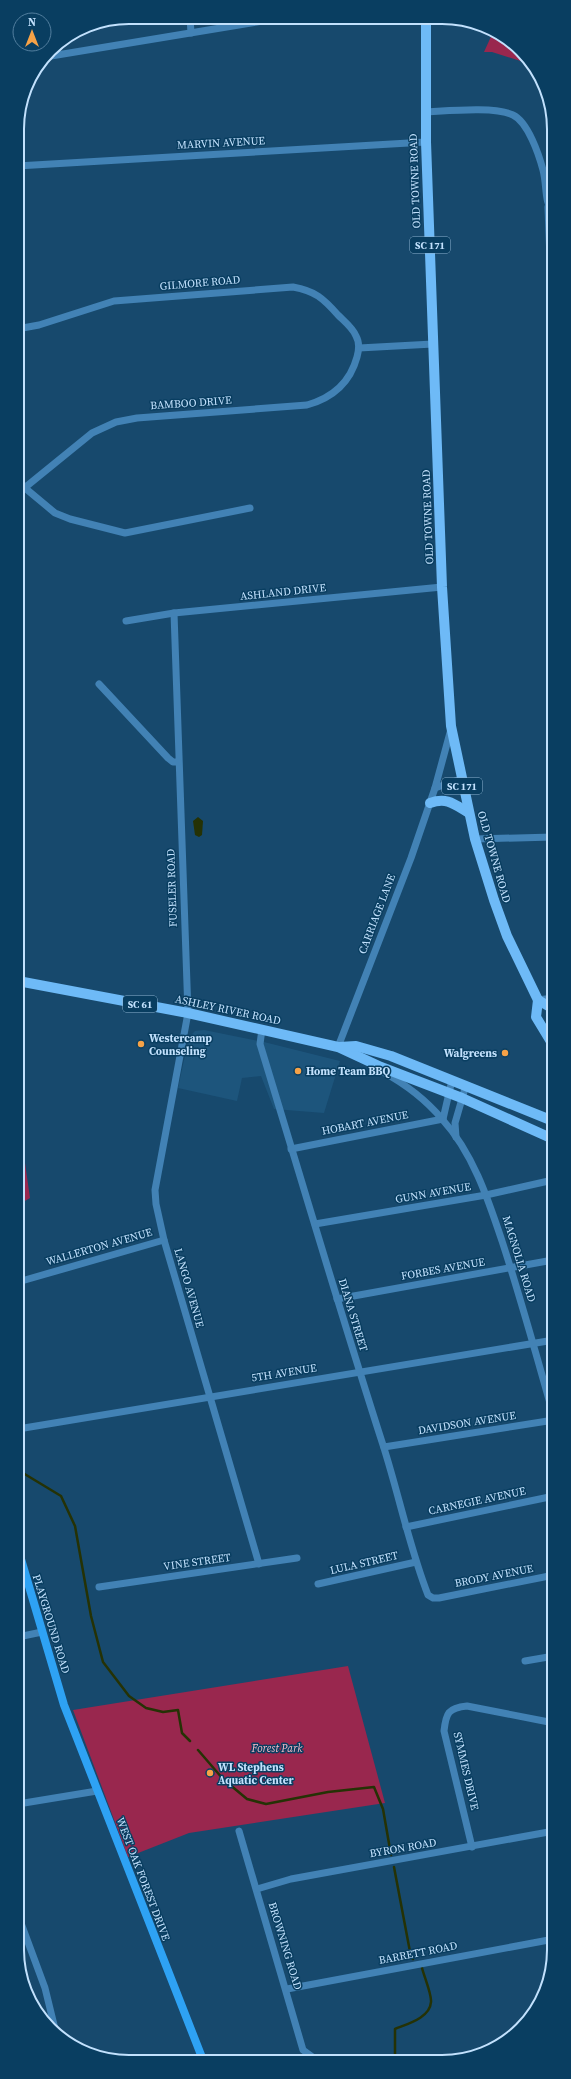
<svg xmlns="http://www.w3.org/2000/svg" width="571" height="2079" viewBox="0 0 571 2079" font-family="'Source Serif 4',serif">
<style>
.built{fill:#1d557c}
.green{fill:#99274e}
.water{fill:#253205}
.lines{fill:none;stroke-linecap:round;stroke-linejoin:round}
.stream{stroke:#253205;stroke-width:2.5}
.street{stroke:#4282b5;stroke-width:7}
.secondary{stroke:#2ea2f4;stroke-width:8}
.primary{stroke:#6ebaf7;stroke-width:10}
.poi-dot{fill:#f6a247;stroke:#093e61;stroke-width:1.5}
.labels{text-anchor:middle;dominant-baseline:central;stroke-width:3;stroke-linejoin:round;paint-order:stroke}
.shield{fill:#093e61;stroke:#8ab0ce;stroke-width:1}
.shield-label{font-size:10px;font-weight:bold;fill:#c2e1fd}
.street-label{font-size:11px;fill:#c2e1fd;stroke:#093e61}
.poi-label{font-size:11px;font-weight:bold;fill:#c2e1fd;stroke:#093e61;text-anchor:start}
.park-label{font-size:11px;font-style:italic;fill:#fdbac8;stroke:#093e61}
.rim{fill:none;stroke:#c2e1fd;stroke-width:2}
</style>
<rect width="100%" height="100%" fill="#17496d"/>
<polygon class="built" points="204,1030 264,1042 340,1061 324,1113 274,1109 261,1076 242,1078 237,1101 178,1088 189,1037 195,1031"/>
<g class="green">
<polygon points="494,30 526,55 530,64 492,52 484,52"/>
<polygon points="18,1114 30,1198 18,1205"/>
<polygon points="348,1666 385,1803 189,1833 128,1857 73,1710"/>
</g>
<polygon class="water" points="198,817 203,821 202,835 199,837 195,835 193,821"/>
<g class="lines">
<g class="stream">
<polyline points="18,1470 61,1496 75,1526 91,1616 103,1662 129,1696 146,1708 163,1712 178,1710 182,1733 190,1741"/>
<polyline points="198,1750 223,1779 247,1799 266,1804 328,1792 374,1787 383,1809 391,1855"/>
<polyline points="394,1867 411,1957 413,1959"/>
<polyline points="372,2060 378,2060"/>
<path d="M378,2061l17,-3v-29c12,-5 35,-11 36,-27 1,-7 -7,-26 -9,-34"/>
</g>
<g class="street">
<polyline points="190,17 191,33"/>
<polyline points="45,57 281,18"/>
<path d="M425,112c22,-1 70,-6 88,3 15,7 26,40 30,55 4,15 1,31 10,44"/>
<polyline points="17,166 426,142"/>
<polyline points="548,207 553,337"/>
<path d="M17,329l22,-4 75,-24 179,-14c22,4 30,11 45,28 6,6 15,13 18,21 4,7 3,14 1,21 -7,26 -25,41 -50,48l-170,13 -21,4 -24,11 -75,61"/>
<polyline points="359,348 433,344"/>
<polyline points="17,478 25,488 55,513 70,519 125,533 250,508"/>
<polyline points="174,613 188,1013 155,1190 156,1204 164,1240 259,1564"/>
<polyline points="126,621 174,613 442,587"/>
<polyline points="99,684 168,758 173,762 178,762"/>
<polyline points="435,788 451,729"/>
<polyline points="475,839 553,837"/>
<polyline points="538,1000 553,998"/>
<path d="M262,1029l-2,15c41,134 80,268 123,401 16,50 26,101 45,150l5,3h6l115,-23"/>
<polyline points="341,1049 338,1047 411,858 435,788 461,779"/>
<path d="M383,1072c22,12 43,28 59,47 31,34 46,80 60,122 19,58 35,117 52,176"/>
<polyline points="443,1119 452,1080"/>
<polyline points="456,1137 455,1123 466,1085"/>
<polyline points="291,1149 443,1119"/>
<polyline points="315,1224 486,1195 553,1180"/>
<polyline points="18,1282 164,1240"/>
<polyline points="337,1299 553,1260"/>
<polyline points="18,1429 554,1340"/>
<polyline points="384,1447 554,1420"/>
<polyline points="406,1527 554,1496"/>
<polyline points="318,1584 416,1562"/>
<polyline points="99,1587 297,1558"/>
<polyline points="18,1637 42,1632"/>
<polyline points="525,1661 554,1656"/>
<polyline points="18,1804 97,1791"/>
<polyline points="239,1831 303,2050 318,2061"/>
<path d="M472,1847l-28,-116c2,-18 4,-23 23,-25l87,17"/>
<polyline points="257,1889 291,1879 554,1831"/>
<polyline points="18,1915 45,1988 56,2033"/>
<polyline points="287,1989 554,1939"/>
</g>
<polyline class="secondary" points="18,1549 64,1705 203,2060"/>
<g class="primary">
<polyline points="426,19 426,142 442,587 451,726 475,839 494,900 507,936 538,1000"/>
<path d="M430,803c17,-6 24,1 39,10"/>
<polyline points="18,981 188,1013 338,1047 381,1067 462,1098 553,1139"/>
<polyline points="538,1000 536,1017 553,1045"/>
<polyline points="538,1000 550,1007 553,1013"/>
<polyline points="339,1047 356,1046 391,1056 553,1121"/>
</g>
</g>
<g class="poi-dot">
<circle cx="141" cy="1044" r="4"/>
<circle cx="505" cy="1053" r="4"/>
<circle cx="298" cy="1071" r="4"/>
<circle cx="210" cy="1773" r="4"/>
</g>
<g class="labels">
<g class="shield">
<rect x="410" y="237" width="40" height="16" rx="3"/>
<rect x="442" y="778" width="40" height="16" rx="3"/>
<rect x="123" y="996" width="34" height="16" rx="3"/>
</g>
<g class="shield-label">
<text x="430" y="245">SC 171</text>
<text x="462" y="786">SC 171</text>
<text x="140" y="1004">SC 61</text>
</g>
<g class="street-label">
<text transform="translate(221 143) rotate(-3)">MARVIN AVENUE</text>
<text transform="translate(415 181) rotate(-92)">OLD TOWNE ROAD</text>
<text transform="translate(200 283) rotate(-5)">GILMORE ROAD</text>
<text transform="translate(191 403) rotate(-4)">BAMBOO DRIVE</text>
<text transform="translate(428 517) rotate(-92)">OLD TOWNE ROAD</text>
<text transform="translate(283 592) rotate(-6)">ASHLAND DRIVE</text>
<text transform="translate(494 857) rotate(74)">OLD TOWNE ROAD</text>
<text transform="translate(172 888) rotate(-92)">FUSELER ROAD</text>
<text transform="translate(377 914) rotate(-69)">CARRIAGE LANE</text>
<text transform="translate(228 1010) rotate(12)">ASHLEY RIVER ROAD</text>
<text transform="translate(365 1123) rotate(-11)">HOBART AVENUE</text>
<text transform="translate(433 1193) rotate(-10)">GUNN AVENUE</text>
<text transform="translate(99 1247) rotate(-16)">WALLERTON AVENUE</text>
<text transform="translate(519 1259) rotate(73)">MAGNOLIA ROAD</text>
<text transform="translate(443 1269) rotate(-10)">FORBES AVENUE</text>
<text transform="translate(189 1288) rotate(74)">LANGO AVENUE</text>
<text transform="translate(353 1315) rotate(73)">DIANA STREET</text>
<text transform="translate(284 1373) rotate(-9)">5TH AVENUE</text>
<text transform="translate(467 1423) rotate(-9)">DAVIDSON AVENUE</text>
<text transform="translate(477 1501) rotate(-12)">CARNEGIE AVENUE</text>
<text transform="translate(197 1562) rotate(-8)">VINE STREET</text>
<text transform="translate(364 1563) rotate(-13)">LULA STREET</text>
<text transform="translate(494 1576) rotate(-11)">BRODY AVENUE</text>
<text transform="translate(51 1624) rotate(73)">PLAYGROUND ROAD</text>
<text transform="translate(466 1771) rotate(77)">SYMMES DRIVE</text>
<text transform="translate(403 1848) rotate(-10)">BYRON ROAD</text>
<text transform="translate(143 1879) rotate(69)">WEST OAK FOREST DRIVE</text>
<text transform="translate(285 1946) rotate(73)">BROWNING ROAD</text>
<text transform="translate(418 1953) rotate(-11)">BARRETT ROAD</text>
</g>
<g class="poi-label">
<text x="149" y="1038">Westercamp<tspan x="149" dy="13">Counseling</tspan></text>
<text x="497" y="1053" text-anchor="end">Walgreens</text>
<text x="306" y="1071">Home Team BBQ</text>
<text x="218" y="1767">WL Stephens<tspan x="218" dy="13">Aquatic Center</tspan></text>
</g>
<g class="park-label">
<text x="277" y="1748">Forest Park</text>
</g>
</g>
<path d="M0 0H571V2079H0ZM129 24H442A105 105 0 0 1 547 129V1950A105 105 0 0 1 442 2055H129A105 105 0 0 1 24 1950V129A105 105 0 0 1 129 24Z" fill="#093e61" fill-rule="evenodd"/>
<path class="rim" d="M129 24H442A105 105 0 0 1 547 129V1950A105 105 0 0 1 442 2055H129A105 105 0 0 1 24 1950V129A105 105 0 0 1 129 24Z"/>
<g transform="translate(32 32)"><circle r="19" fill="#093e61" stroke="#537f9f"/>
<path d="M0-3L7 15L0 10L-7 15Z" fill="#f6a247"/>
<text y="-6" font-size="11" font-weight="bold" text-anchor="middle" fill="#c2e1fd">N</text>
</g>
</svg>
